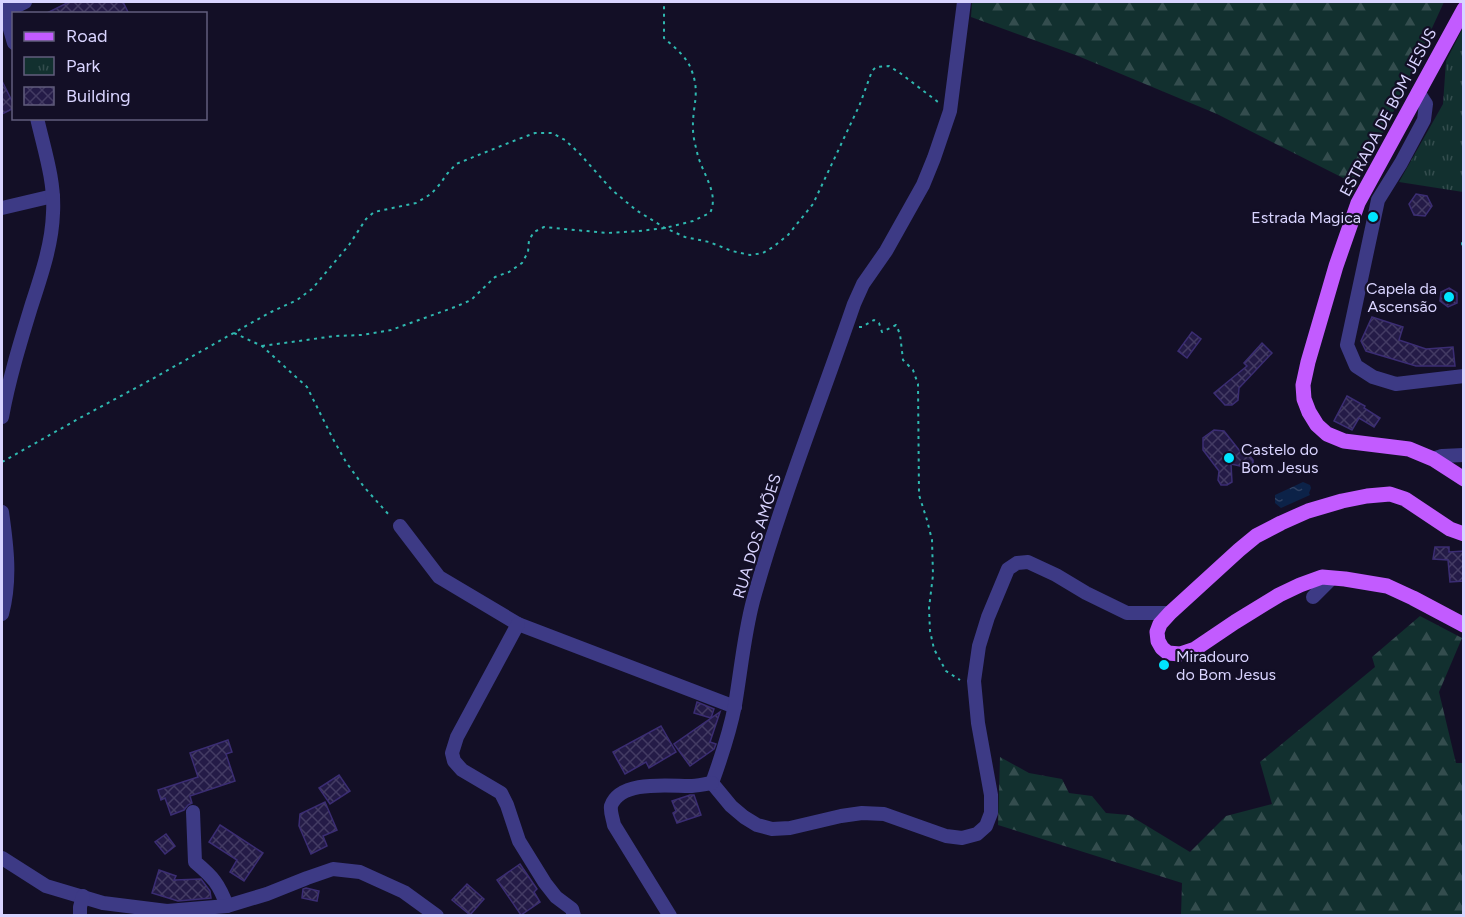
<svg xmlns="http://www.w3.org/2000/svg" width="1465" height="917" viewBox="0 0 1465 917" font-family="Figtree,sans-serif">
<style>
.forest{fill:url(#forest-firs)}
.park{fill:url(#park-tufts)}
.water{fill:url(#water-ripples)}
.building{fill:url(#building-cross-hatch);stroke:#3b2d73;stroke-width:1.5}
.lines{fill:none;stroke-linecap:round;stroke-linejoin:round}
.path{stroke:#2fb8b0;stroke-width:2;stroke-dasharray:3 4.5;stroke-linecap:butt}
.minor{stroke:#3d3a85;stroke-width:14}
.major{stroke:#c25bff;stroke-width:15}
.poi-dot{fill:#00e5ff;stroke:#130f26;stroke-width:2}
.labels{text-anchor:middle;dominant-baseline:central;stroke-width:4.5;stroke-linejoin:round;paint-order:stroke}
.street-label{font-size:16px;fill:#d9d4ff;stroke:#130f26}
.poi-label{font-size:16px;fill:#d9d4ff;stroke:#130f26;text-anchor:end}
</style>
<defs>
<pattern id="forest-firs" width="22" height="20" patternUnits="userSpaceOnUse" patternTransform="scale(1.5)"><rect width="22" height="20" fill="#12302f"/><path d="M5 1l3.5 6h-7zM16 11l3.5 6h-7z" fill="#344d4e"/></pattern>
<pattern id="park-tufts" width="24" height="20" patternUnits="userSpaceOnUse" patternTransform="scale(1.5)"><rect width="24" height="20" fill="#12302f"/><path d="M3 7l-1-3M5 7V3M7 7l1-3M15 17l-1-3M17 17v-4M19 17l1-3" fill="none" stroke="#344d4e"/></pattern>
<pattern id="water-ripples" width="26" height="14" patternUnits="userSpaceOnUse" patternTransform="scale(1.5)"><rect width="26" height="14" fill="#0c2248"/><path d="M2 4q2-2 4 0t4 0M15 11q2-2 4 0t4 0" fill="none" stroke="#2f4163"/></pattern>
<pattern id="building-cross-hatch" width="8" height="8" patternUnits="userSpaceOnUse" patternTransform="scale(1.5)"><rect width="8" height="8" fill="#241b47"/><path d="M0 0l8 8M0 8l8-8" fill="none" stroke="#433b63"/></pattern>
</defs>
<rect width="100%" height="100%" fill="#130f26"/>
<g class="forest">
<polygon points="972,2 1444,2 1386,128 1353,183 1217,114 1078,56 971,17"/>
<polygon points="1420,616 1462,638 1439,692 1456,763 1463,763 1463,915 1181,915 1182,883 998,825 1000,757 1029,773 1062,779 1069,793 1092,796 1106,813 1129,815 1190,852 1226,816 1272,804 1260,762 1375,667 1372,657"/>
</g>
<polygon class="park" points="1463,28 1463,192 1399,182 1443,104 1446,61"/>
<polygon class="water" points="1303,482 1310,485 1311,488 1309,493 1310,495 1281,508 1275,503 1275,495"/>
<g class="building">
<polygon points="69,2 123,2 129,14 45,14"/>
<polygon points="2,81 14,105 14,108 2,114"/>
<polygon points="1416,194 1427,196 1432,206 1425,216 1414,215 1409,204"/>
<polygon points="1449,288 1457,293 1457,303 1448,307 1440,301 1441,292"/>
<polygon points="1372,317 1403,327 1399,340 1426,349 1453,347 1455,366 1416,366 1366,351 1361,341"/>
<polygon points="1192,332 1201,339 1187,358 1178,351"/>
<polygon points="1262,343 1272,353 1239,388 1238,400 1232,405 1225,405 1214,393 1247,366 1244,363"/>
<polygon points="1347,396 1365,406 1364,408 1380,418 1374,427 1359,418 1352,430 1334,421"/>
<polygon points="1214,430 1224,431 1243,455 1249,455 1253,460 1253,465 1249,468 1231,464 1232,482 1227,485 1221,485 1218,480 1219,471 1203,450 1203,438"/>
<polygon points="1435,547 1449,547 1449,552 1464,551 1464,581 1450,582 1448,560 1433,559"/>
<polygon points="697,702 714,709 711,718 694,713"/>
<polygon points="720,712 710,742 716,744 714,749 690,766 674,744"/>
<polygon points="661,726 676,752 649,768 646,762 625,774 613,752"/>
<polygon points="228,740 232,752 226,754 235,781 190,796 192,803 188,805 184,810 171,815 165,798 161,800 158,790 198,777 190,753"/>
<polygon points="339,775 350,791 330,804 319,788"/>
<polygon points="690,795 694,795 701,815 677,823 673,813 676,811 672,801"/>
<polygon points="325,802 337,830 323,836 327,846 311,854 299,826 300,814"/>
<polygon points="220,825 263,853 244,881 230,872 237,860 209,842"/>
<polygon points="166,834 175,846 165,854 155,842"/>
<polygon points="520,864 537,889 534,892 540,902 521,915 497,880"/>
<polygon points="159,870 176,876 174,880 201,879 210,891 211,898 178,901 152,893"/>
<polygon points="467,884 484,899 470,915 452,900"/>
<polygon points="306,888 319,891 317,901 302,898 303,889"/>
</g>
<g class="lines">
<g class="path">
<polyline points="1464,235 1462,244 1464,249"/>
<polyline points="859,327 862,327 874,320 879,323 882,332 896,325 900,334 903,360 913,370 918,384 919,495 927,520 932,540 933,575 929,608 930,631 934,649 946,671 960,680"/>
<polyline points="234,333 262,346 307,387 333,439 346,462 364,487 390,516"/>
<path d="M262,346l73,-10 27,-1 29,-5 64,-23 16,-7 24,-23 14,-5 13,-9 6,-11 1,-12 5,-8 10,-5 63,6 32,-2 26,-3 28,-7 17,-8c10,-20 -9,-41 -13,-61 -2,-8 -4,-16 -4,-23 -1,-23 8,-36 -2,-60 -4,-12 -18,-23 -27,-31v-36"/>
<polyline points="2,462 78,419 145,383 269,313 297,300 312,289 322,277 349,245 366,219 374,212 416,203 431,194 440,184 447,174 456,164 516,140 535,133 552,133 565,140 580,154 612,190 636,210 665,228 685,237 709,242 732,251 750,255 763,253 773,247 788,235 813,204 860,104 872,71 876,67 889,66 900,73 938,102"/>
</g>
<g class="minor">
<polyline points="2,2 14,43"/>
<polyline points="5,12 25,2"/>
<polyline points="1418,92 1426,104 1424,120 1401,163 1378,200 1347,345 1356,366 1373,377 1396,384 1464,376"/>
<polyline points="2,208 53,196"/>
<path d="M2,417c7,-38 18,-74 29,-110 10,-31 21,-62 22,-94 2,-32 -9,-64 -16,-95"/>
<polyline points="1433,459 1442,456 1464,455"/>
<path d="M2,512c5,35 9,68 0,102"/>
<polyline points="400,526 439,577 518,624 735,707"/>
<polyline points="1313,597 1332,578"/>
<polyline points="518,624 457,737 452,753 454,761 462,770 501,793 507,805 519,841 545,883 556,897 572,909 574,916"/>
<path d="M712,783c9,-25 18,-52 23,-78 6,-35 9,-70 18,-104 28,-101 67,-198 101,-297l9,-20 23,-33 37,-66 11,-27 16,-47 14,-109"/>
<polyline points="712,783 731,806 744,817 757,825 772,829 790,828 841,816 862,813 884,814 946,836 962,838 977,834 986,826 991,813 991,795 978,723 974,681 979,646 988,617 1008,569 1017,563 1028,562 1056,575 1086,593 1127,613 1170,613"/>
<path d="M193,812l2,50c18,15 24,22 32,44"/>
<polyline points="2,858 46,886 103,903 167,911 227,906 267,894 307,878 333,869 360,872 404,892 437,916"/>
<polyline points="80,916 80,907 83,896"/>
<path d="M670,916l-56,-91c-1,-6 -4,-13 -3,-19 9,-26 57,-20 78,-20 8,0 15,-2 23,-3"/>
</g>
<g class="major">
<polyline points="1464,9 1358,203 1336,266 1308,362 1303,385 1304,399 1309,412 1317,425 1327,434 1344,441 1409,449 1433,459 1464,479"/>
<polyline points="1464,534 1450,529 1405,499 1390,494 1367,496 1342,501 1308,511 1281,523 1256,536 1239,550 1170,613 1160,624 1157,632 1158,641 1162,648 1168,653 1180,654 1195,649 1235,622 1279,595 1300,585 1322,577 1345,579 1387,586 1413,598 1464,625"/>
</g>
</g>
<g class="poi-dot">
<circle cx="1373" cy="217" r="6"/>
<circle cx="1449" cy="297" r="6"/>
<circle cx="1229" cy="458" r="6"/>
<circle cx="1164" cy="665" r="6"/>
</g>
<g class="labels">
<g class="street-label">
<text transform="translate(1388 112) rotate(-62)">ESTRADA DE BOM JESUS</text>
<text transform="translate(757 536) rotate(-73)">RUA DOS AMÕES</text>
</g>
<g class="poi-label">
<text x="1361" y="217">Estrada Magica</text>
<text x="1437" y="288">Capela da<tspan x="1437" dy="18">Ascensão</tspan></text>
<text x="1241" y="449" text-anchor="start">Castelo do<tspan x="1241" dy="18">Bom Jesus</tspan></text>
<text x="1176" y="656" text-anchor="start">Miradouro<tspan x="1176" dy="18">do Bom Jesus</tspan></text>
</g>
</g>
<rect width="1465" height="917" fill="none" stroke="#d9d4ff" stroke-width="6"/>
<rect x="12" y="12" width="195" height="108" fill="#130f26" stroke="#625e7d" stroke-width="1.5"/>
<rect x="24" y="32" width="30" height="9" fill="#c25bff" stroke="#625e7d" stroke-width="1.5"/>
<text x="66" y="42" font-size="18" fill="#d9d4ff">Road</text>
<rect x="24" y="57" width="30" height="18" fill="url(#park-tufts)" stroke="#625e7d" stroke-width="1.5"/>
<text x="66" y="72" font-size="18" fill="#d9d4ff">Park</text>
<rect x="24" y="87" width="30" height="18" fill="url(#building-cross-hatch)" stroke="#625e7d" stroke-width="1.5"/>
<text x="66" y="102" font-size="18" fill="#d9d4ff">Building</text>
</svg>
